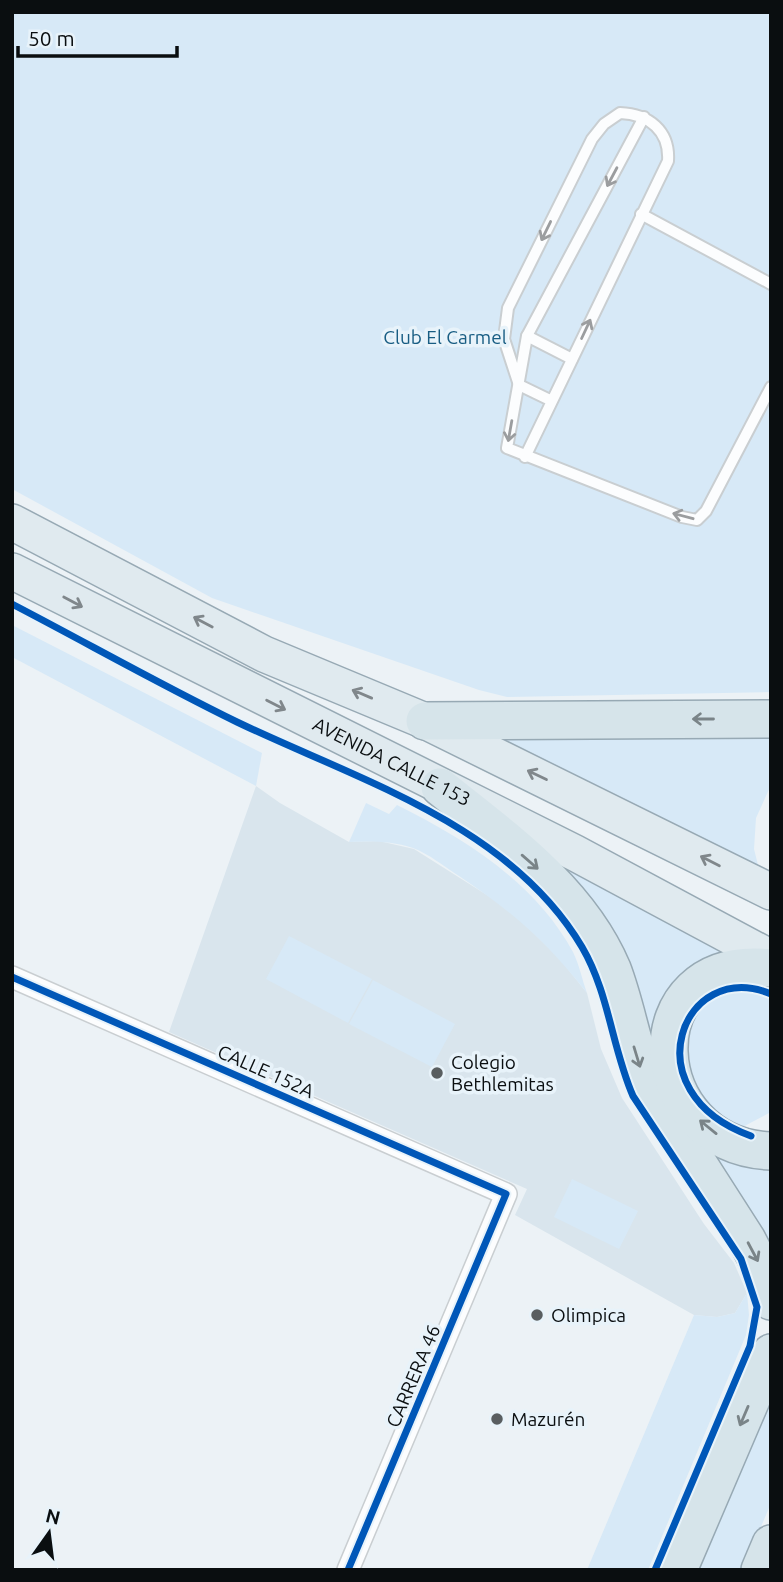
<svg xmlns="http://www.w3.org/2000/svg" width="783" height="1582" viewBox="0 0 783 1582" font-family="Ubuntu,sans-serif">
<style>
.built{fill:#d9e5ed}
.green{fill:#d7e9f7}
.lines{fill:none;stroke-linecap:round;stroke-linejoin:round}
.service-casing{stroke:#c9ced1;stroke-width:14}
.minor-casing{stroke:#c9ced1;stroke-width:24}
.primary-casing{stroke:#97a9b4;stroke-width:38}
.trunk-casing{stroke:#97a9b4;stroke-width:40}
.service{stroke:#fcfdfe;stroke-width:10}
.minor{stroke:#fcfdfe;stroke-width:21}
.primary{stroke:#e0eaef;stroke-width:35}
.trunk{stroke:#d6e4ea;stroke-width:37}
.cycleway-casing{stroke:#e8f3fa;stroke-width:11}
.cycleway{stroke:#0057b8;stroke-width:7}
.oneway{stroke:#9b9d9f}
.oneway2{stroke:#80878b}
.oneway3{stroke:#7a8488}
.poi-dot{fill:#595e60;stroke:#e8f3fa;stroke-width:2.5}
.labels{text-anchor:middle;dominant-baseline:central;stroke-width:7;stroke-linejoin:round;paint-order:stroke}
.park-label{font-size:19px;fill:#185d83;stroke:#e8f3fa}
.street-label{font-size:19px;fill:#0a0e10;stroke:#e8f3fa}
.poi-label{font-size:19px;fill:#0a0e10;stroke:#e8f3fa;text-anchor:start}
</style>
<rect width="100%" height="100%" fill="#ecf2f6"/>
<polygon class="built" points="256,786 280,803 349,842 379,841 414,849 509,909 559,958 587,993 601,1049 622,1098 704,1224 734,1263 747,1293 735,1313 717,1317 694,1315 515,1215 527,1189 169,1032"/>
<g class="green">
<polygon points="12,12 771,12 771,692 507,697 479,690 212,598 12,489"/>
<polygon points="12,625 262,753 256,786 12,657"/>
<polygon points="487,738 771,739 771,785 756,818 754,849 759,869"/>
<path d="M366,803l23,11 8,-9c68,34 138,77 176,147 6,12 9,27 14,41 -40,-51 -74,-81 -128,-117 -14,-9 -30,-22 -46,-28 -21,-7 -43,-7 -64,-6z"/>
<polygon points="541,850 741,955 703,964 656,1073"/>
<polygon points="289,936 372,979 348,1023 266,979"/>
<polygon points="373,980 455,1024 432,1067 349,1024"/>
<polygon points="737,986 758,988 771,994 771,1112 735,1131 689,1093 682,1034 713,994"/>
<polygon points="681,1124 771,1165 771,1261"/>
<polygon points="572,1179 638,1211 619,1249 554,1217"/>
<polygon points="747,1293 749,1315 746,1335 648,1570 587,1570 694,1315 717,1317 735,1313"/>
<polygon points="771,1370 771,1503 743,1570 686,1570"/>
</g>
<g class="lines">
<defs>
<g id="service">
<polyline points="644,117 527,336 507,448 682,517 697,520 706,511 771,387"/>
<polyline points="641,214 771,284"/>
<polyline points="527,336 572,359"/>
<path d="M525,457l143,-296c2,-30 -19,-47 -48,-48l-16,11 -12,15 -84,169 -4,31 15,46 33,16"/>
</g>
<polyline id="minor" points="12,977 506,1194 348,1570"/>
<g id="primary">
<polyline points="12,522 264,654 425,721 771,892"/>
<path id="s1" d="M12,571l563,282 196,105"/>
</g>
<g id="trunk">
<polyline points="425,721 771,719"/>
<path d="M440,787c64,51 139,104 172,182 15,39 20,80 37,118l98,153 12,23 12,38"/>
<path d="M771,968c-142,-16 -130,178 0,183"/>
<polyline points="678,1570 771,1353"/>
<polyline points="760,1570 771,1544"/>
</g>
</defs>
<use href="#service" class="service-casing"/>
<use href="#minor" class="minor-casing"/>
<use href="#primary" class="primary-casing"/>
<use href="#trunk" class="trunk-casing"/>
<use href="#service" class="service"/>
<use href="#minor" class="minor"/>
<use href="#primary" class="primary"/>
<use href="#trunk" class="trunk"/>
<defs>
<g id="cycleway">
<path d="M12,604c75,39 149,81 225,118 121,58 272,102 345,225 27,46 30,101 51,149l108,163 16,48 -7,39 -95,224"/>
<polyline points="12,977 506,1194 348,1570"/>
<path d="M751,1136c-122,-44 -68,-179 20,-142"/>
</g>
</defs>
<use href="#cycleway" class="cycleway-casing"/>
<use href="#cycleway" class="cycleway"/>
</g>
<defs><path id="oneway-shaft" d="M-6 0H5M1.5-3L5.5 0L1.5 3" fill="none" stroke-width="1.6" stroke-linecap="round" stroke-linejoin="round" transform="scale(1.75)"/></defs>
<g class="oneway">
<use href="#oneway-shaft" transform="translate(612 177) rotate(118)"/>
<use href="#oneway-shaft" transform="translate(546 231) rotate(116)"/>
<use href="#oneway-shaft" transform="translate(586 329) rotate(-65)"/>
<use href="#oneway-shaft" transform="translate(510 431) rotate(100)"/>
<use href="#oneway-shaft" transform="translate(683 516) rotate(-165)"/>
</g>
<g class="oneway2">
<use href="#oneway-shaft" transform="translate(73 602) rotate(28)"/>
<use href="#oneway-shaft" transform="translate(203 622) rotate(-152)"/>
<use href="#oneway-shaft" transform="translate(362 694) rotate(-157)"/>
<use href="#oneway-shaft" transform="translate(276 705) rotate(27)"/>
<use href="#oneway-shaft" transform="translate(537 775) rotate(-154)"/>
<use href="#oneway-shaft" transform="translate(710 861) rotate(-153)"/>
</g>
<g class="oneway3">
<use href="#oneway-shaft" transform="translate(703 719) rotate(180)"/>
<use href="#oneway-shaft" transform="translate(530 862) rotate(41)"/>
<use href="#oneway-shaft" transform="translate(637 1057) rotate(73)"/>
<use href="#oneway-shaft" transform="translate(708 1127) rotate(-141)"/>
<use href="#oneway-shaft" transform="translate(753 1252) rotate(62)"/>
<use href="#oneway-shaft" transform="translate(744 1416) rotate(113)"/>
</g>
<g class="poi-dot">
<circle cx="437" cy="1073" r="7"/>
<circle cx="537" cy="1315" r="7"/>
<circle cx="497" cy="1419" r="7"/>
</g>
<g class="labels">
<g class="park-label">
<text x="445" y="337">Club El Carmel</text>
</g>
<g class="street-label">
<text stroke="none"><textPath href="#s1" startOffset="425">AVENIDA CALLE 153</textPath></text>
<text transform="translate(266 1071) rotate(24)">CALLE 152A</text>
<text transform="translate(413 1376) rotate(-67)">CARRERA 46</text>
</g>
<g class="poi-label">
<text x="451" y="1062">Colegio<tspan x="451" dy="22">Bethlemitas</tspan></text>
<text x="551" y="1315">Olimpica</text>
<text x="511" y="1419">Mazurén</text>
</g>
</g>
<rect width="783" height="1582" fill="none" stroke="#0a0e10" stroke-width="28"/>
<g transform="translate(49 1533) rotate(14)" stroke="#e8f3fa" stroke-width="5" paint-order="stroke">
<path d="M0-5L12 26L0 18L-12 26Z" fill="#0a0e10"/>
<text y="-10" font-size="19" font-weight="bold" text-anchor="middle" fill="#0a0e10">N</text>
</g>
<path d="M18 46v10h159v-10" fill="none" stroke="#0a0e10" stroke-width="3.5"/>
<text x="28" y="46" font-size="21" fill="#0a0e10" stroke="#e8f3fa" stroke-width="5" paint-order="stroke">50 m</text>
</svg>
